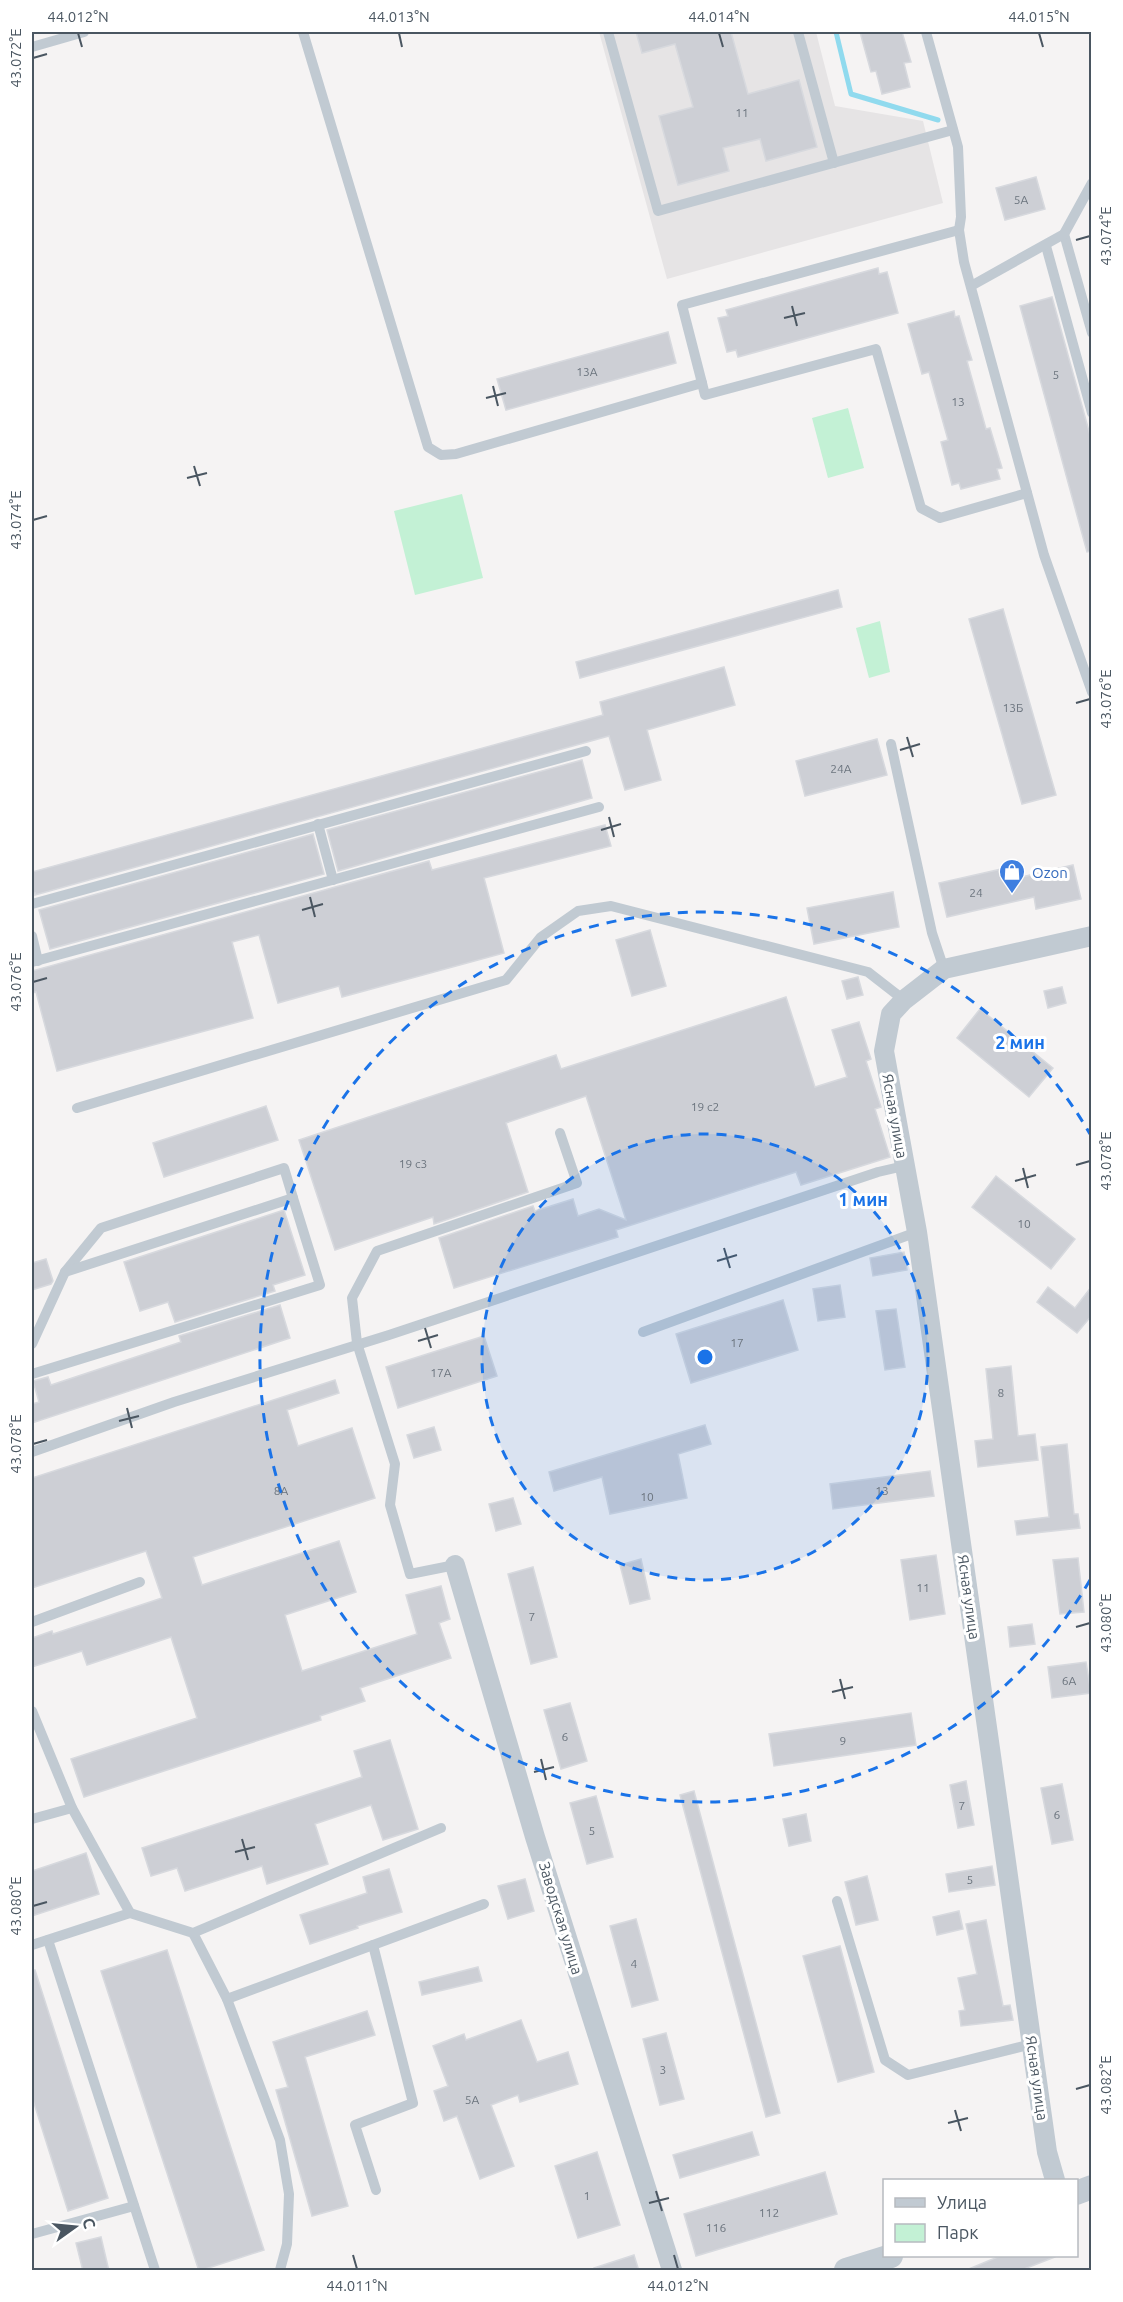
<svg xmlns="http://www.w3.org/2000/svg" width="1123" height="2302" viewBox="0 0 1123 2302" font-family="Ubuntu,sans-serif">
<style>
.education{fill:#e6e4e5}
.green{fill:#c3f1d5}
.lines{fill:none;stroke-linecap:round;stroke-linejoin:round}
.stream{stroke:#90daee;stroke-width:5}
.building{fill:#cdcfd5;stroke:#d7d9de;stroke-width:1.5}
.service{stroke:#c1cad2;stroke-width:10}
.minor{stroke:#c1cad2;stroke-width:20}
.tertiary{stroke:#c1cad2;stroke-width:24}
.ticks{fill:none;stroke:#4a5661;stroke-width:2}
.ring{fill:none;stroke:#1a73e8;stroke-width:3;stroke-dasharray:10 8}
.labels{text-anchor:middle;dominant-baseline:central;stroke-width:6;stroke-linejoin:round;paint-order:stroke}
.number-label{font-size:12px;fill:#6b747e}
.shop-label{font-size:15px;fill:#366cbe;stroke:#fff;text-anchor:start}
.street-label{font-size:15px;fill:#4a5661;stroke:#fff}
.centre{fill:#1a73e8;stroke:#fff;stroke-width:3}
.ring-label{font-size:18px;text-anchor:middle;font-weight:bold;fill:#1a73e8;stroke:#fff;stroke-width:6;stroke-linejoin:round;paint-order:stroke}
.neatline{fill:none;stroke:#4a5661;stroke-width:2}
.ticks-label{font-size:15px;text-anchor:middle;fill:#4a5661}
</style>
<rect width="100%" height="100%" fill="#f5f3f3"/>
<polygon class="education" points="599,32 816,32 835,106 923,121 943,203 667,279"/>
<g class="green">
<polygon points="848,408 864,468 828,478 812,418"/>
<polygon points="462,494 483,578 415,595 394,511"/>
<polygon points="880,621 890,672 869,678 856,628"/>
</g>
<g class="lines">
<polyline class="stream" points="836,32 851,94 938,120"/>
</g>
<g class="building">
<polygon points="636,32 731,32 748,94 799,80 817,147 766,161 760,139 723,148 729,171 678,185 659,116 693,107 675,44 642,53"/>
<polygon points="860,32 902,32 911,62 904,63 910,87 882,94 876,71 871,72"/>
<polygon points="1036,177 1045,209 1005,220 996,188"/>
<polygon points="878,268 879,274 887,272 898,313 738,357 736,350 727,352 718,318 728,316 726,310"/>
<polygon points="1052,297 1092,442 1092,551 1087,552 1020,306"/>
<polygon points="954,311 955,317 959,316 967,344 972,360 967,361 986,429 990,428 1002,468 997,469 1000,479 961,489 959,483 952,485 941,442 948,440 929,372 922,374 908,324"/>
<polygon points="668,332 676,363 506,410 497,379"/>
<polygon points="838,590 842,607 580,678 576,662"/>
<polygon points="1003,609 1056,795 1022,804 969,619"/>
<polygon points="724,667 735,705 647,730 661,780 625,790 609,736 35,895 35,893 32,894 32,872 603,715 600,702"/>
<polygon points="877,739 887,775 805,796 796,761"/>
<polygon points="582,760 592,798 338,871 327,830"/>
<polygon points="605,825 611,846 484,878 504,953 342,997 339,986 278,1003 259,935 232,942 253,1018 57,1071 36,992 32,993 32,971 429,861 432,870"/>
<polygon points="313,834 324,874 50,949 39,910"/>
<polygon points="1073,865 1081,899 1036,909 1034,897 947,917 939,883 1006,868 1009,880"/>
<polygon points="893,892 899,927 814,944 807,908"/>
<polygon points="650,930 666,986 632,996 616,940"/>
<polygon points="858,977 863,995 847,999 842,981"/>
<polygon points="1062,987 1066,1003 1048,1008 1044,991"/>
<polygon points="786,997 815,1087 847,1077 832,1030 859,1022 871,1059 866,1061 881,1107 875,1109 890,1157 801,1185 796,1172 616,1230 618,1237 454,1288 439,1238 533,1206 535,1211 573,1199 578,1216 599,1209 626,1220 586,1096 506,1123 528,1192 434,1224 433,1217 335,1250 299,1140 556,1055 561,1069"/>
<polygon points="980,1009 1053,1068 1029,1097 957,1038"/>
<polygon points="266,1106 278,1140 164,1177 153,1143"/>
<polygon points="996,1176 1075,1239 1051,1269 972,1207"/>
<polygon points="284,1210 305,1275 273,1285 275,1291 175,1322 168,1302 140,1311 124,1262"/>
<polygon points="904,1252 907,1270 873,1276 870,1258"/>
<polygon points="46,1259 53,1281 51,1284 32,1290 32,1263"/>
<polygon points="840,1285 845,1317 818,1321 813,1289"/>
<polygon points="1092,1286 1092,1315 1077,1333 1037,1302 1048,1287 1075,1308"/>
<polygon points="783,1300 798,1350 691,1383 676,1334"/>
<polygon points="280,1305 290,1338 32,1423 32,1404 39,1402 33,1381 48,1377 51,1385 181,1342 179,1336"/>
<polygon points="896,1309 905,1367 885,1370 876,1311"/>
<polygon points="484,1336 497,1376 398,1408 386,1367"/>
<polygon points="1011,1366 1018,1436 1035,1434 1038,1460 978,1467 975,1441 993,1439 986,1369"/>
<polygon points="335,1380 339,1393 287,1410 298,1446 352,1428 375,1498 193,1557 202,1585 339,1541 356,1592 285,1615 302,1671 417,1634 406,1595 441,1586 450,1619 439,1623 451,1658 360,1688 365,1701 320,1716 321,1720 84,1797 71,1759 197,1718 171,1637 87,1665 82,1651 32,1667 32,1638 52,1631 53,1634 162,1598 146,1551 32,1588 32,1478"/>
<polygon points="705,1425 711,1444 678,1454 687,1498 610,1514 602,1477 554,1491 549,1472"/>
<polygon points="434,1427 441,1450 414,1458 407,1435"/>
<polygon points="1067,1444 1074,1514 1078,1514 1080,1528 1017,1535 1015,1521 1049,1517 1041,1447"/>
<polygon points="930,1471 934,1496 833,1509 830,1484"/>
<polygon points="513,1498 521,1524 496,1531 489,1504"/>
<polygon points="936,1555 945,1614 910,1620 901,1560"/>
<polygon points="1078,1558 1084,1612 1060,1614 1053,1560"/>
<polygon points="641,1559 650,1599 630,1604 620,1565"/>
<polygon points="533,1567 557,1657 531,1664 508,1574"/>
<polygon points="1032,1624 1035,1644 1010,1647 1008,1627"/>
<polygon points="1086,1662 1091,1693 1052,1698 1048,1667"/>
<polygon points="570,1703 587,1761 561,1769 544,1710"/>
<polygon points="911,1713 916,1745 774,1766 769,1734"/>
<polygon points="390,1740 418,1829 383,1840 371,1805 315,1824 328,1864 267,1884 262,1866 185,1891 177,1868 151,1876 142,1848 362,1777 354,1751"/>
<polygon points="966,1781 974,1825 958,1828 950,1785"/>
<polygon points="1062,1784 1073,1840 1052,1844 1041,1788"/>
<polygon points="694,1791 780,2113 766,2117 680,1795"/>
<polygon points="596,1796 613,1857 587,1864 570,1803"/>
<polygon points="806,1814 811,1841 789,1846 783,1819"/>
<polygon points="86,1853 99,1894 32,1916 32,1871"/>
<polygon points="992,1866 995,1885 949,1892 946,1874"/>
<polygon points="389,1869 402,1912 357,1926 358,1928 310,1944 300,1915 367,1893 363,1877"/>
<polygon points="867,1876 878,1920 856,1925 845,1882"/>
<polygon points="525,1879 534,1911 508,1919 498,1886"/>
<polygon points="959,1911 963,1929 937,1935 933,1917"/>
<polygon points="636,1919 658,2000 632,2007 610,1926"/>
<polygon points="986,1920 1003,2006 1010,2005 1013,2020 961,2026 959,2011 965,2010 958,1978 977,1974 966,1924"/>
<polygon points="840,1946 874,2072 838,2082 803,1956"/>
<polygon points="167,1950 264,2250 199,2271 101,1971"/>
<polygon points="478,1967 482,1981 422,1995 419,1982"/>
<polygon points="32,1970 35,1970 108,2198 68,2211 32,2097"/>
<polygon points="367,2011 375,2035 305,2057 348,2206 312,2216 276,2090 288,2087 273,2042"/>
<polygon points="521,2020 537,2062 568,2052 578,2084 520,2102 518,2095 491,2105 514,2166 480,2179 457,2116 444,2121 434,2091 448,2086 433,2046 464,2034 466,2040"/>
<polygon points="666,2033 684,2099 660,2105 643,2039"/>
<polygon points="752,2132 759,2155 680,2178 673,2155"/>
<polygon points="597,2152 620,2225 578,2238 555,2166"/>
<polygon points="825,2172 837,2214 696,2256 684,2214"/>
<polygon points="101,2237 109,2271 83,2271 76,2243"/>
<polygon points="634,2255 639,2271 595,2271 594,2268"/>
<polygon points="1000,2256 1055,2256 1055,2257 1019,2271 964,2271"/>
</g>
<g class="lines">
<g class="service">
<polyline points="303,32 428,447 441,455 456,454 702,383"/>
<polyline points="608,32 658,211 953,130"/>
<polyline points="798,32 834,163"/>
<polyline points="926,32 958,147 961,217 959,230 964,262 1044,555 1092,692"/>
<polyline points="32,47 84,32"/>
<polyline points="959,230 682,305 702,383 705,395 876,349 921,508 940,518 1027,493"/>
<polyline points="1064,234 1092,333"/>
<polyline points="1046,246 1092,413"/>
<polyline points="971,286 1064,234 1092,183"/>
<polyline points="891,744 932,933 944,969"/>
<polyline points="318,824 333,880"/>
<polyline points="32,904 586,751"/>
<polyline points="32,936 38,961"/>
<polyline points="32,962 599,807"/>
<polyline points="77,1108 506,980 541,937 578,911 611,906 868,972 904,1000"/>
<polyline points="643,1332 917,1232"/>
<polyline points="32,1344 65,1272 101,1228 284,1168 293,1198"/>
<polyline points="32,1374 320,1285 293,1198 65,1272"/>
<polyline points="32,1452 174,1402 389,1335 878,1172 904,1166"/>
<polyline points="455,1565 410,1574 390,1505 395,1464 357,1343 352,1298 377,1251 577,1183 560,1133"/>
<polyline points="32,1622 140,1582"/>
<polyline points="32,1711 72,1808 130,1913"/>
<polyline points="32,1819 72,1808"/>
<polyline points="837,1901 885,2060 908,2075 1032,2044"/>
<polyline points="193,1933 227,1999 280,2140 289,2194 287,2244 280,2270"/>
<polyline points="48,1940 155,2270"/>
<polyline points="32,1945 130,1913 193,1933 441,1828"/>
<polyline points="373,1945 413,2103 355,2125 376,2190"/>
<polyline points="227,1999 484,1904"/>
<polyline points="32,2234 134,2206"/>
</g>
<g class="minor">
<polyline points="455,1565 535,1837 672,2270"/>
<polyline points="1055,2180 1047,2152 917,1232 884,1051 891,1014 904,1000 944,969 1092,936"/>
</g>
<g class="tertiary">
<polyline points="1076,2193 1092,2187"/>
<polyline points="846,2270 891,2256"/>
</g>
</g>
<path class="ticks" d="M78,33l4,14M399,33l3,14M719,33l4,14M1039,33l4,14M33,58l14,-4M1076,240l14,-4M792,306l5,20M784,318l21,-5M493,386l5,20M486,398l20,-5M194,466l6,20M187,478l20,-5M33,520l14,-4M1076,703l14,-4M907,737l6,20M900,750l20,-6M609,817l5,20M601,830l20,-6M310,897l5,20M302,910l21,-6M33,982l14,-4M1076,1165l14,-4M1023,1168l5,20M1015,1181l21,-6M724,1248l6,20M717,1261l20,-6M425,1328l6,20M418,1341l20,-6M127,1408l5,20M119,1421l20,-5M33,1444l14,-4M1076,1627l14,-4M840,1679l5,20M832,1692l21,-5M541,1759l5,21M534,1772l20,-5M242,1839l6,21M235,1852l20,-5M33,1906l14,-4M1076,2089l14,-4M955,2110l6,21M948,2123l20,-5M656,2191l6,20M649,2203l20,-5M353,2255l4,14M674,2255l4,14"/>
<circle cx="705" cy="1357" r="223" fill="#1a73e8" fill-opacity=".12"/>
<g class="ring">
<circle cx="705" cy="1357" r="223"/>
<path d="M1090 1580A445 445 0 1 1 1090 1134"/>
</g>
<defs>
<symbol id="shop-pin" viewBox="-11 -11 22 30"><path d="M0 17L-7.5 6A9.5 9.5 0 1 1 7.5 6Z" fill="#3f7fe0" stroke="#fff"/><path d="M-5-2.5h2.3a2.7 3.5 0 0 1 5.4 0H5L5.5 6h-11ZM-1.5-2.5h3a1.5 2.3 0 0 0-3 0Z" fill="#fff"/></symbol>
</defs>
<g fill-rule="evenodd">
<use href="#shop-pin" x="997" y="857" width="30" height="40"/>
</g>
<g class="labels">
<g class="number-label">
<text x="742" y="112">11</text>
<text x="1021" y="199">5А</text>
<text x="587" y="371">13А</text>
<text x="1056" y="374">5</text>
<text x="958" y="401">13</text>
<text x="1013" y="707">13Б</text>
<text x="841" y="768">24А</text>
<text x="976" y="892">24</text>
<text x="705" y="1106">19 с2</text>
<text x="413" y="1163">19 с3</text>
<text x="1024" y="1223">10</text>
<text x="737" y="1342">17</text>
<text x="441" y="1372">17А</text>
<text x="1001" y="1392">8</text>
<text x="281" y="1490">8А</text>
<text x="882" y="1490">13</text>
<text x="647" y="1496">10</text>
<text x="923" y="1587">11</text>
<text x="532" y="1616">7</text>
<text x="1069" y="1680">6А</text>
<text x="565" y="1736">6</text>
<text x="843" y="1740">9</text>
<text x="962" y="1805">7</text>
<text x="1057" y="1814">6</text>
<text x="592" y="1830">5</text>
<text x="970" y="1879">5</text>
<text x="634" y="1963">4</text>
<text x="663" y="2069">3</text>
<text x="472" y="2099">5А</text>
<text x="587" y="2195">1</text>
<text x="769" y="2212">112</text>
<text x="716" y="2227">116</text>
</g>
<g class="shop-label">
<text x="1032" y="872">Ozon</text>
</g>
<g class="street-label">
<text transform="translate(895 1116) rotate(80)">Ясная улица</text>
<text transform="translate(969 1597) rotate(82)">Ясная улица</text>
<text transform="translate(561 1918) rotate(73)">Заводская улица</text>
<text transform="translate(1037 2078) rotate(82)">Ясная улица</text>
</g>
</g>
<circle cx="705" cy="1357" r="9" class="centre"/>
<g class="ring-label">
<text x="1020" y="1049">2 мин</text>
<text x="863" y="1206">1 мин</text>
</g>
<rect width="1123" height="2302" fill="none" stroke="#ffffff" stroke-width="66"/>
<rect x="883" y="2179" width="195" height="78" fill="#ffffff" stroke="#b7bbc0" stroke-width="1.5"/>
<rect x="895" y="2198" width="30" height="9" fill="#c1cad2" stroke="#b7bbc0" stroke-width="1.5"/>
<text x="937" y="2209" font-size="18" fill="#4a5661">Улица</text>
<rect x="895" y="2224" width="30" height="18" fill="#c3f1d5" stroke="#b7bbc0" stroke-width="1.5"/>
<text x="937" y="2239" font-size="18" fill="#4a5661">Парк</text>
<g transform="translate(75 2227) rotate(75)" stroke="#ffffff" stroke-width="4.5" paint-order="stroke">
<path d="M0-4.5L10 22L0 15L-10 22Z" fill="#4a5661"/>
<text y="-9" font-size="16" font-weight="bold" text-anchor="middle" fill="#4a5661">С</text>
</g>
<rect x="33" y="33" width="1057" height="2236" class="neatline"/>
<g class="ticks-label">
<text x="78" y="22">44.012°N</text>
<text x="399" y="22">44.013°N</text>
<text x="719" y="22">44.014°N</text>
<text x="1039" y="22">44.015°N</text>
<text transform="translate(16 58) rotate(-90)" y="5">43.072°E</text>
<text transform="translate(1106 236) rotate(-90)" y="5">43.074°E</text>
<text transform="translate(16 520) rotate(-90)" y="5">43.074°E</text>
<text transform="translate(1106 699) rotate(-90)" y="5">43.076°E</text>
<text transform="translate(16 982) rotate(-90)" y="5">43.076°E</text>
<text transform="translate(1106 1161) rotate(-90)" y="5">43.078°E</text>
<text transform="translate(16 1444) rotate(-90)" y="5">43.078°E</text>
<text transform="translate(1106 1623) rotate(-90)" y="5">43.080°E</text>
<text transform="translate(16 1906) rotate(-90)" y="5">43.080°E</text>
<text transform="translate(1106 2085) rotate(-90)" y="5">43.082°E</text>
<text x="357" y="2291">44.011°N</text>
<text x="678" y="2291">44.012°N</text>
</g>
</svg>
